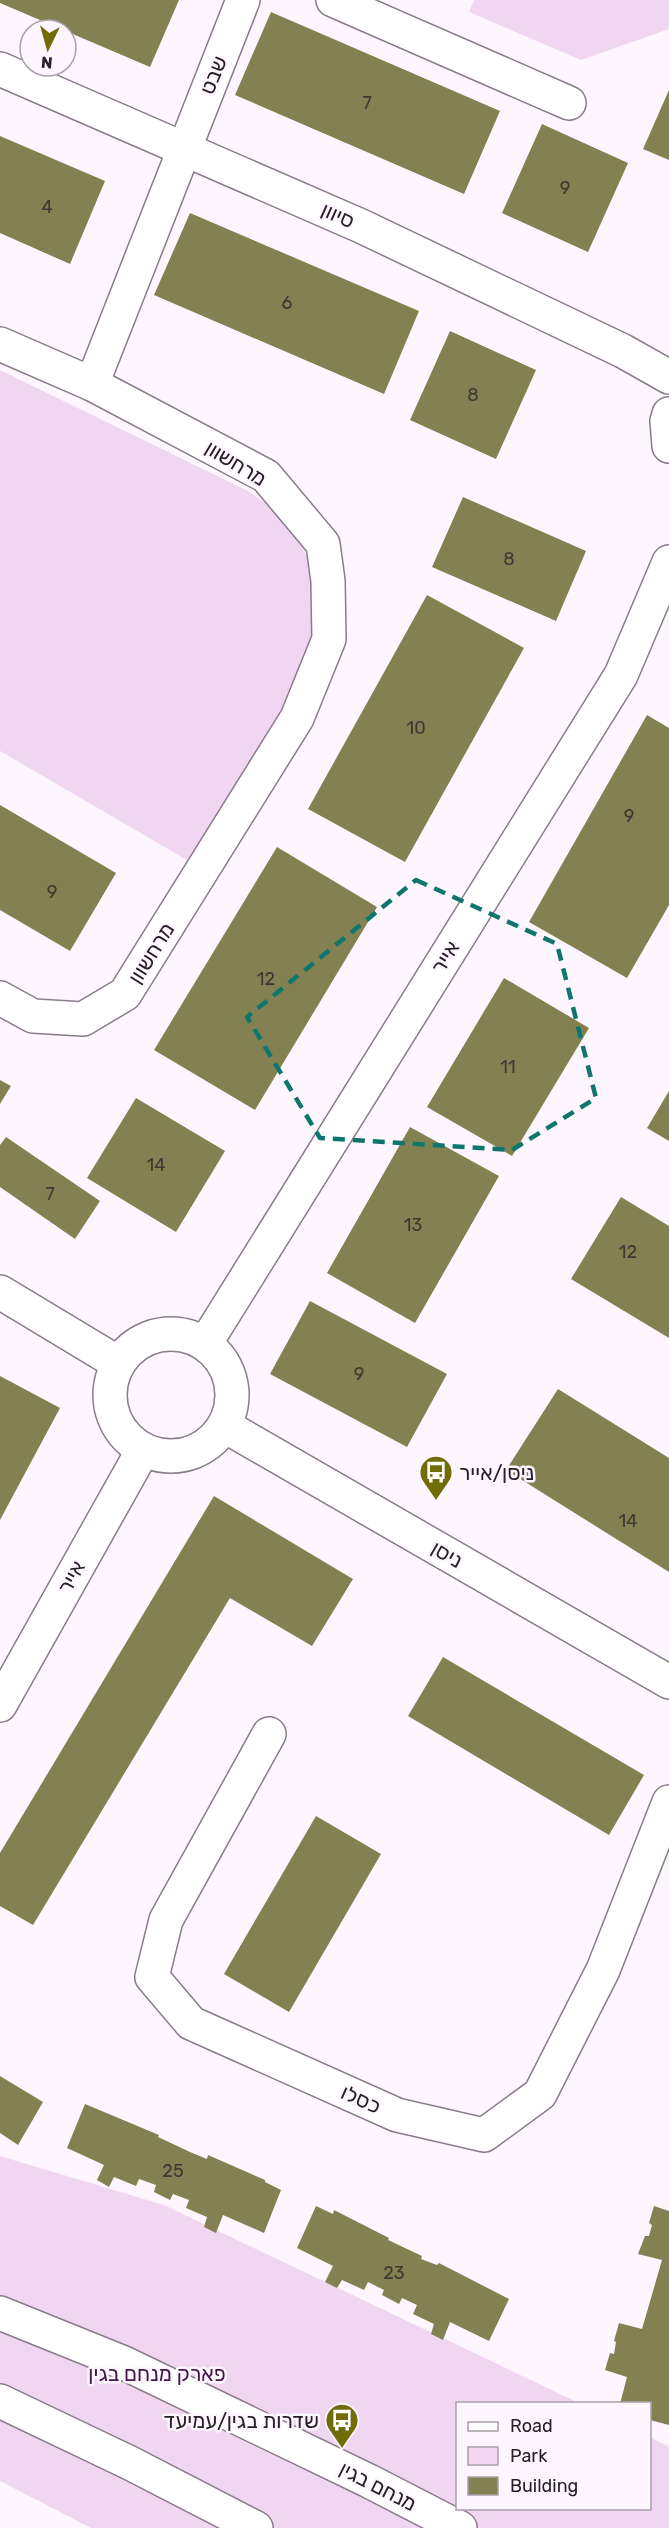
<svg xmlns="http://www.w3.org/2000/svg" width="669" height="2528" viewBox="0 0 669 2528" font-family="Rubik,Heebo,sans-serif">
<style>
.green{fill:#f1d6f2}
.building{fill:#838151}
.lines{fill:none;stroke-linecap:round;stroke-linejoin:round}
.minor-casing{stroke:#897c8a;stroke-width:36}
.secondary-casing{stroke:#897c8a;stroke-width:36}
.minor{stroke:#fff;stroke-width:33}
.secondary{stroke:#fff;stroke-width:33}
.marked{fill:none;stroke:#0f766e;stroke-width:4.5;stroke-dasharray:12 8;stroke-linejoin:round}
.labels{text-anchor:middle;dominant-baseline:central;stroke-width:5;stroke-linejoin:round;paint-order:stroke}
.number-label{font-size:18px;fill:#3d3931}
.street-label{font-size:21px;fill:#262126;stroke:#fef6ff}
.poi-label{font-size:21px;fill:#262126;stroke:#fef6ff;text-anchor:start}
.park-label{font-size:21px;fill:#421646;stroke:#fef6ff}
</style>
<rect width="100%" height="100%" fill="#fef6ff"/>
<g class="green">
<polygon points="474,0 669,0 669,29 581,60 469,12"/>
<polygon points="0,370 248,491 290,521 318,580 321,660 204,870 0,751"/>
<polygon points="0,2156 164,2205 579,2403 458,2404 458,2508 650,2508 650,2437 669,2447 669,2528 91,2528 0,2481"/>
</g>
<g class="building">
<polygon points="0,0 179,0 150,67 0,3"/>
<polygon points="271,12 500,111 464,194 235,95"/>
<polygon points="669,90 669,160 643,149"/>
<polygon points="542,124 628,163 588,252 502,213"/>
<polygon points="0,136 105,181 70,264 0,233"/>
<polygon points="190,213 419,311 384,394 154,295"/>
<polygon points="450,331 536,370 496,459 410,420"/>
<polygon points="463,497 586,551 556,621 432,567"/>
<polygon points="427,595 524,648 405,862 308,809"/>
<polygon points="647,715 669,728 669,905 627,978 529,922"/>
<polygon points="0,805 116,873 70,951 0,910"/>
<polygon points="277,847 377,907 255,1110 154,1050"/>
<polygon points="504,978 589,1028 512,1156 427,1107"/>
<polygon points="0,1080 11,1086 0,1104"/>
<polygon points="669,1091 669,1141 647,1128"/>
<polygon points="136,1098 225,1151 176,1232 87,1178"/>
<polygon points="410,1127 499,1176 415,1323 327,1273"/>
<polygon points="6,1137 100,1201 75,1239 0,1187 0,1145"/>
<polygon points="621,1197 669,1226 669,1338 571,1279"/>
<polygon points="310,1301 447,1374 407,1447 270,1374"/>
<polygon points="0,1376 60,1408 0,1520"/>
<polygon points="558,1389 669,1458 669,1572 506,1470"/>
<polygon points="214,1496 353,1579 312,1646 230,1598 33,1925 0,1906 0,1853"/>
<polygon points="443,1657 644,1775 609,1835 408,1716"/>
<polygon points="316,1816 381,1854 289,2012 224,1974"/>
<polygon points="0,2076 43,2102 18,2145 0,2133"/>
<polygon points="85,2104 159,2135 158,2137 190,2152 207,2159 208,2155 265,2180 265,2182 281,2190 264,2233 223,2215 216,2233 204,2227 207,2217 186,2208 189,2200 173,2194 170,2200 154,2192 156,2185 139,2179 136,2186 114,2177 109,2187 97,2180 104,2165 67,2148"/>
<polygon points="316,2206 333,2214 334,2210 389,2238 388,2240 422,2256 421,2259 437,2265 439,2263 509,2299 489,2341 450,2322 443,2340 431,2334 434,2324 413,2314 417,2305 402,2298 399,2304 382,2295 384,2290 368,2282 364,2290 342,2280 337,2288 325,2282 333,2266 297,2248"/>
<polygon points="654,2206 669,2211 669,2425 650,2420 650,2404 620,2404 627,2377 605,2370 610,2353 614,2354 616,2342 614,2341 619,2323 642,2329 662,2260 638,2254 645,2236 649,2236 652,2225 649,2223"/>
</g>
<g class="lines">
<defs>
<g id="minor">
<polyline points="333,0 569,103"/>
<polyline points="0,69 361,226 623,351 669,377"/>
<polyline points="0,344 92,384 266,476 323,544 328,581 329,639 297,718 125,994 83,1019 33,1016 0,998"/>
<polyline points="92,384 243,0"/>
<polyline points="669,414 667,421 669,446"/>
<polyline points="0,1292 118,1363"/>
<circle cx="171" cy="1395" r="61"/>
<polyline points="205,1344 621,675 669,562"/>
<polyline points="225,1426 669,1682"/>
<polyline points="0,1705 143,1450"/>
<polyline points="269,1734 166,1920 152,1977 191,2023 397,2115 484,2135 540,2094 603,1970 669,1802"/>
</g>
<g id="secondary">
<polyline points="0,2313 124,2363 369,2481 460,2528"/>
<polyline points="0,2401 130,2463 256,2528"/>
</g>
</defs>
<use href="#minor" class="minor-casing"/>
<use href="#secondary" class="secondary-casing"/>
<use href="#minor" class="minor"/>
<use href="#secondary" class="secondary"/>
</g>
<path class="marked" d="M416,880l141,64 39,154 -84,52 -192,-12 -73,-121z"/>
<defs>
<symbol id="bus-pin" viewBox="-11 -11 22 30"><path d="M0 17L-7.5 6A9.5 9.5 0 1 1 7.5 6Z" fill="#716c08" stroke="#fef6ff"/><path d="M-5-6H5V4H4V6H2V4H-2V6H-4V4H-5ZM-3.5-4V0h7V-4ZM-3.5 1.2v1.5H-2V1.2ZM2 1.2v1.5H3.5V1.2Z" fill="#fff"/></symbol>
</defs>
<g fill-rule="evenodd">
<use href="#bus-pin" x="417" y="1453" width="38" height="52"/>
<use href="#bus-pin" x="323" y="2401" width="38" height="52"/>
</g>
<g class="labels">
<g class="number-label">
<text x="367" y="103">7</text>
<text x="565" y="188">9</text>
<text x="47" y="207">4</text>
<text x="287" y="303">6</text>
<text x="473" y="395">8</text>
<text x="509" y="559">8</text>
<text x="416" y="728">10</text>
<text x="629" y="816">9</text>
<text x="52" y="892">9</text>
<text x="266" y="979">12</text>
<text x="508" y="1067">11</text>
<text x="156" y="1165">14</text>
<text x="50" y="1194">7</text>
<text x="413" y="1225">13</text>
<text x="628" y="1252">12</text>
<text x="359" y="1374">9</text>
<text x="628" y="1521">14</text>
<text x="173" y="2171">25</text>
<text x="394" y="2273">23</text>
</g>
<g class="street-label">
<text transform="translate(213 75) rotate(-68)">שבט</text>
<text transform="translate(338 215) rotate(24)">סיוון</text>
<text transform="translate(236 463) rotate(31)">מרחשוון</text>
<text transform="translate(151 953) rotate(-58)">מרחשוון</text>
<text transform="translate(445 957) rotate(-58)">אייר</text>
<text transform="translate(447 1554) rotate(30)">ניסן</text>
<text transform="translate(71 1577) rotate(-61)">אייר</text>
<text transform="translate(361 2099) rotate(24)">כסלו</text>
<text transform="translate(378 2486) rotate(27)">מנחם בגין</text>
</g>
<g class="poi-label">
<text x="459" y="1472">ניסן/אייר</text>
<text x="319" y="2420" text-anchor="end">שדרות בגין/עמיעד</text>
</g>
<g class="park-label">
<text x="157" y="2373">פארק מנחם בגין</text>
</g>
</g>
<rect x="456" y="2402" width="195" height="108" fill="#fef6ff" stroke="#a8a1a8" stroke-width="1.5"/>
<rect x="468" y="2422" width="30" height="9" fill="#ffffff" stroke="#a8a1a8" stroke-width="1.5"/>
<text x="510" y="2432" font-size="18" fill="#262126">Road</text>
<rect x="468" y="2447" width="30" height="18" fill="#f1d6f2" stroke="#a8a1a8" stroke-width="1.5"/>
<text x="510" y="2462" font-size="18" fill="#262126">Park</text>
<rect x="468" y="2477" width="30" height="18" fill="#838151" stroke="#a8a1a8" stroke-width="1.5"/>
<text x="510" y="2492" font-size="18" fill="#262126">Building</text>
<g transform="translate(48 48) rotate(185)"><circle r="28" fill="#fef6ff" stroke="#a8a1a8" stroke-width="1.5"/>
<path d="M0-4.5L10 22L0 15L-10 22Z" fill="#716c08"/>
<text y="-9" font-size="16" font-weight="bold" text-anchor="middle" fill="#262126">N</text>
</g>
</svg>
